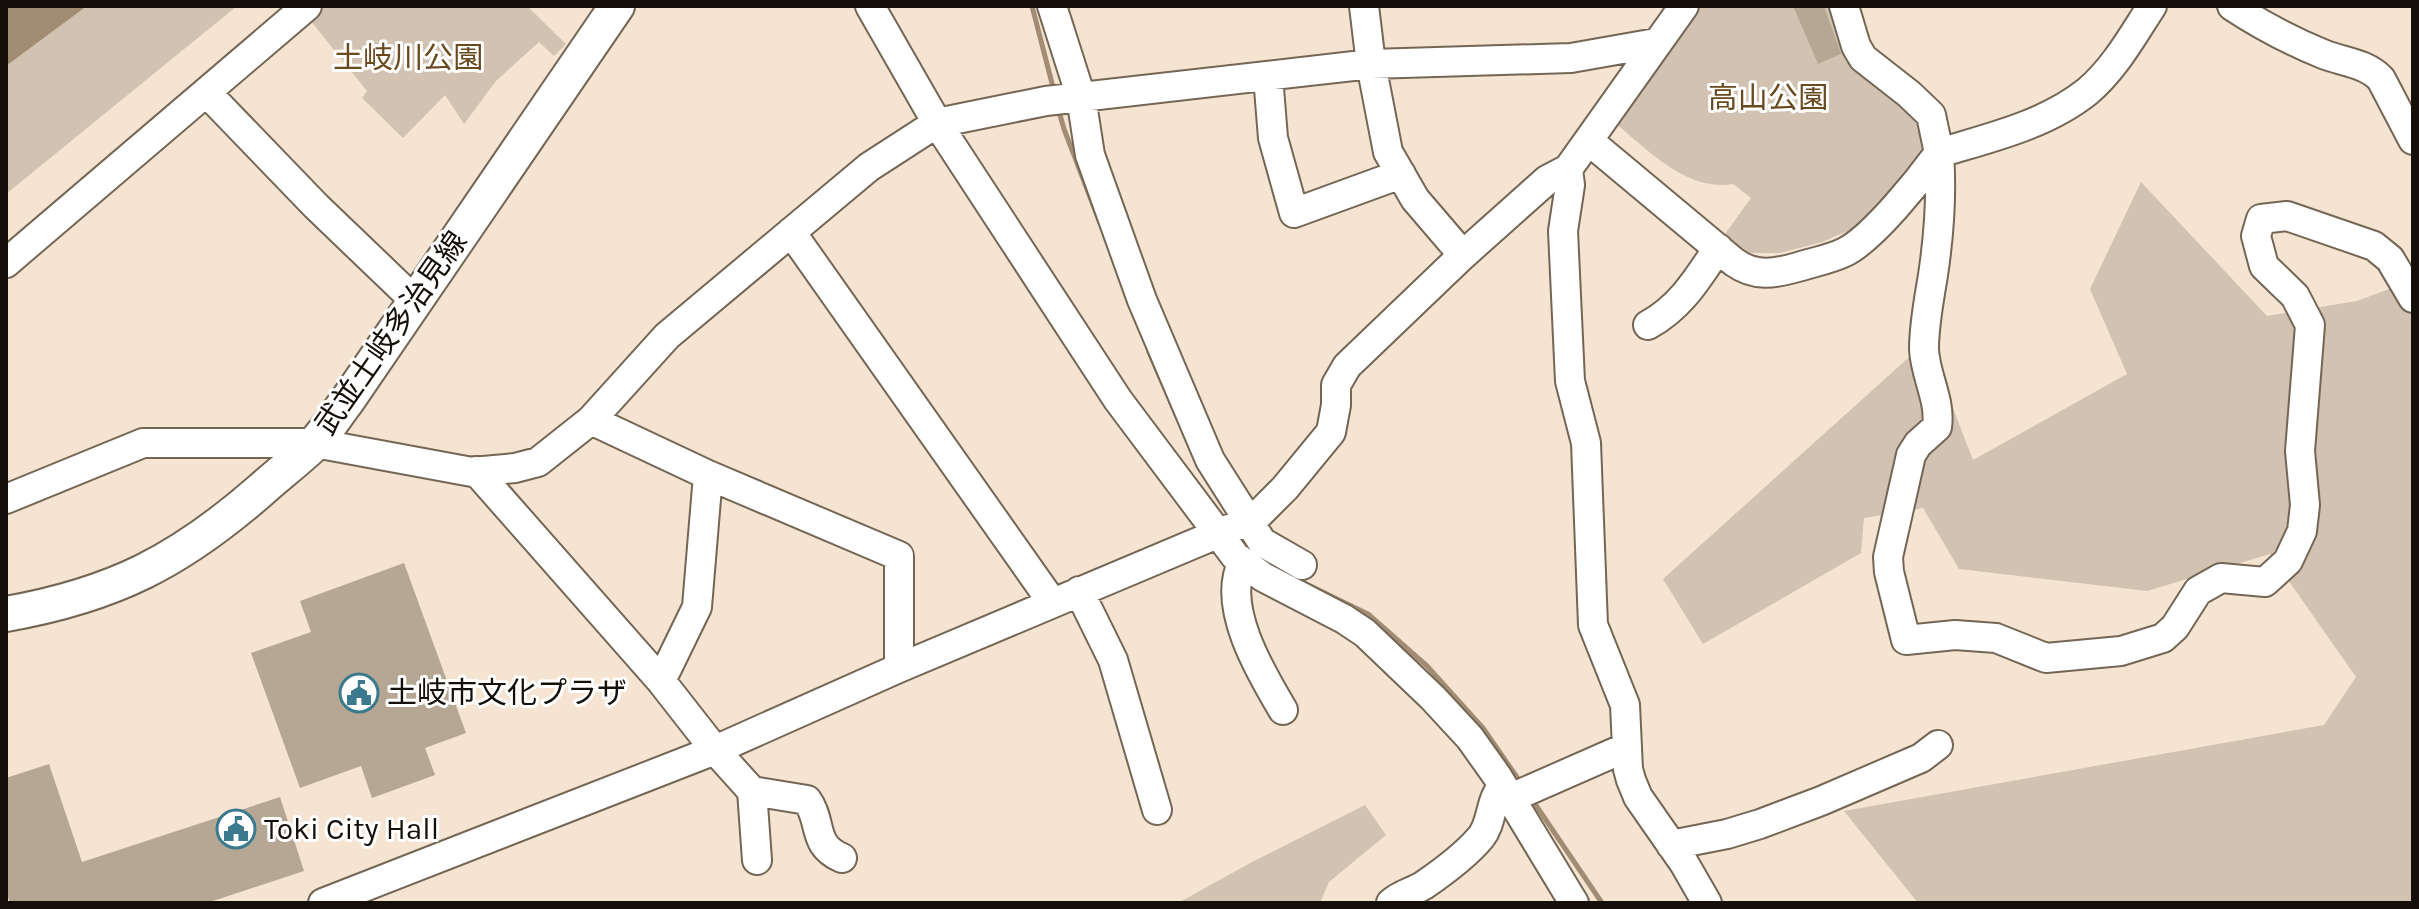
<svg xmlns="http://www.w3.org/2000/svg" width="2419" height="909" font-family="Karla,'Noto Sans JP',sans-serif">
<style>
.green{fill:#d1c2b1}
.water{fill:#a28d74}
.lines{fill:none;stroke-linecap:round;stroke-linejoin:round}
.stream{stroke:#a28d74;stroke-width:5}
.building{fill:#b6a795}
.minor-casing{stroke:#746655;stroke-width:32}
.major-casing{stroke:#746655;stroke-width:38}
.minor{stroke:#fff;stroke-width:28}
.major{stroke:#fff;stroke-width:34}
.labels{text-anchor:middle;stroke-width:6;stroke-linejoin:round;paint-order:stroke}
.park-label{font-size:30px;fill:#69491d;stroke:#fff}
.street-label{font-size:30px;fill:#140f09;stroke:#fff}
.poi-label{font-size:30px;fill:#140f09;stroke:#fff;text-anchor:start}
</style>
<rect width="100%" height="100%" fill="#f4e4d1"/>
<path class="green" d="M87,6H237L6,194V66Z
M326,6H527L566,44L554,56L539,42L496,81L464,124L445,95L403,138L362,98L367,91L310,20Z
M1700,6H1836L1928,126L1925,167L1855,228L1822,242L1780,253H1749L1720,241L1751,198L1733,184C1687,192 1648,150 1615,123Z
M2141,182L2267,316L2357,301L2413,280V903H1918L1844,811L2324,725L2356,677L2270,554L2147,591L1959,569L1923,508L1864,518L1861,553L1703,644L1663,579L1927,341L1973,460L2127,374L2090,289Z
M1365,805L1386,835L1329,882L1320,903H1178L1252,862Z"/>
<path class="water" d="M6,6H87L6,66Z"/>
<g class="lines">
<path class="stream" d="M1032,6L1054,91
M1058,108L1064,129L1100,223
M1149,352L1199,467
M1306,584L1368,614L1427,666L1483,728L1521,783
M1531,798L1602,903"/>
</g>
<path class="building" d="M1793,6H1824L1841,54L1818,64Z
M404,563L466,733L425,748L435,775L372,798L361,766L300,788L251,653L311,632L300,601Z
M49,764L82,862L280,797L304,871L207,903H10L6,891V778Z"/>
<g class="lines">
<g class="minor-casing">
<path id="minor" d="M870,6L937,123L1118,400L1235,556L1263,577L1344,619L1365,633L1433,698L1470,738L1497,776L1574,903
M1052,6L1081,97L1090,155L1142,300L1210,460L1262,542L1302,565
M1364,6L1371,64L1388,152L1415,199L1463,255
M1844,6L1856,46L1863,58L1909,94L1931,115L1939,153C1989,138 2046,125 2088,91C2115,68 2133,35 2152,6
M2232,6C2261,25 2291,41 2323,54C2343,62 2366,63 2381,79L2413,140
M1268,76L1273,138L1294,213L1401,174
M207,93L316,206L414,300
M1589,141L1734,262C1755,277 1774,274 1798,267C1814,262 1831,259 1845,252C1873,238 1920,179 1939,153
M1939,153C1942,194 1939,235 1933,275C1929,300 1924,324 1924,349C1925,376 1941,400 1937,427L1918,444L1911,455L1888,557L1889,572L1906,640L1955,635L1996,638L2046,658L2121,651L2163,638L2175,627L2198,591L2221,578L2265,582L2288,561L2302,531L2305,505L2300,451L2310,325L2295,296L2264,266L2256,236L2261,219L2287,216L2374,246L2390,259L2413,298
M1568,169L1570,185L1563,231L1570,381L1586,443L1593,625L1625,705L1628,769L1631,780L1638,797L1684,863L1707,903
M791,232L1052,602
M6,263L307,6
M1648,325C1681,307 1698,278 1718,248
M591,420L708,475L899,556V668
M476,471L661,681L715,750L752,791L757,860
M6,499L143,443H315L472,472L515,468L538,462L591,420L667,336L869,167L937,123L1046,101L1371,64L1571,58L1656,43
M1243,562C1220,605 1261,673 1283,710
M1079,591L1113,660L1157,810
M661,681L697,607L708,475
M752,791L807,800C823,822 811,845 842,858
M1511,798L1627,747
M1671,845L1727,834L1760,824L1821,801L1921,758L1938,745
M323,903L715,750L899,668L1255,518L1285,488L1331,432L1336,405V385L1347,366L1463,255L1547,180L1568,169L1684,6
M1391,903C1401,894 1413,892 1424,885C1443,872 1466,855 1481,837C1493,822 1489,801 1503,786"/>
</g>
<g class="major-casing">
<path id="major" d="M6,614C114,595 180,561 262,489C279,474 297,460 313,445C326,432 336,415 347,401L617,6"/>
</g>
<use href="#minor" class="minor"/>
<use href="#major" class="major"/>
</g>
<defs>
<g id="civic-ring" transform="scale(2)"><circle r="9.5" fill="#fff" stroke="#3a798e" stroke-width="1.5"/><path d="M-.6-6.5H3V-4.5H.6V-3L4-1V1h2V6H-6V1h2V-1L-.6-3ZM-1.2 2.5V6h2.4V2.5Z" fill="#3a798e"/></g>
</defs>
<g fill-rule="evenodd">
<use href="#civic-ring" x="359" y="693"/>
<use href="#civic-ring" x="236" y="829"/>
</g>
<g class="labels">
<g class="park-label">
<text x="408" y="68">土岐川公園</text>
<text x="1768" y="108">高山公園</text>
</g>
<g class="street-label">
<text transform="translate(391 333) rotate(-55)" y="10">武並土岐多治見線</text>
</g>
<g class="poi-label">
<text x="387" y="703">土岐市文化プラザ</text>
<text x="264" y="839">Toki City Hall</text>
</g>
</g>
<rect width="2419" height="909" fill="none" stroke="#140f09" stroke-width="16"/>
</svg>
